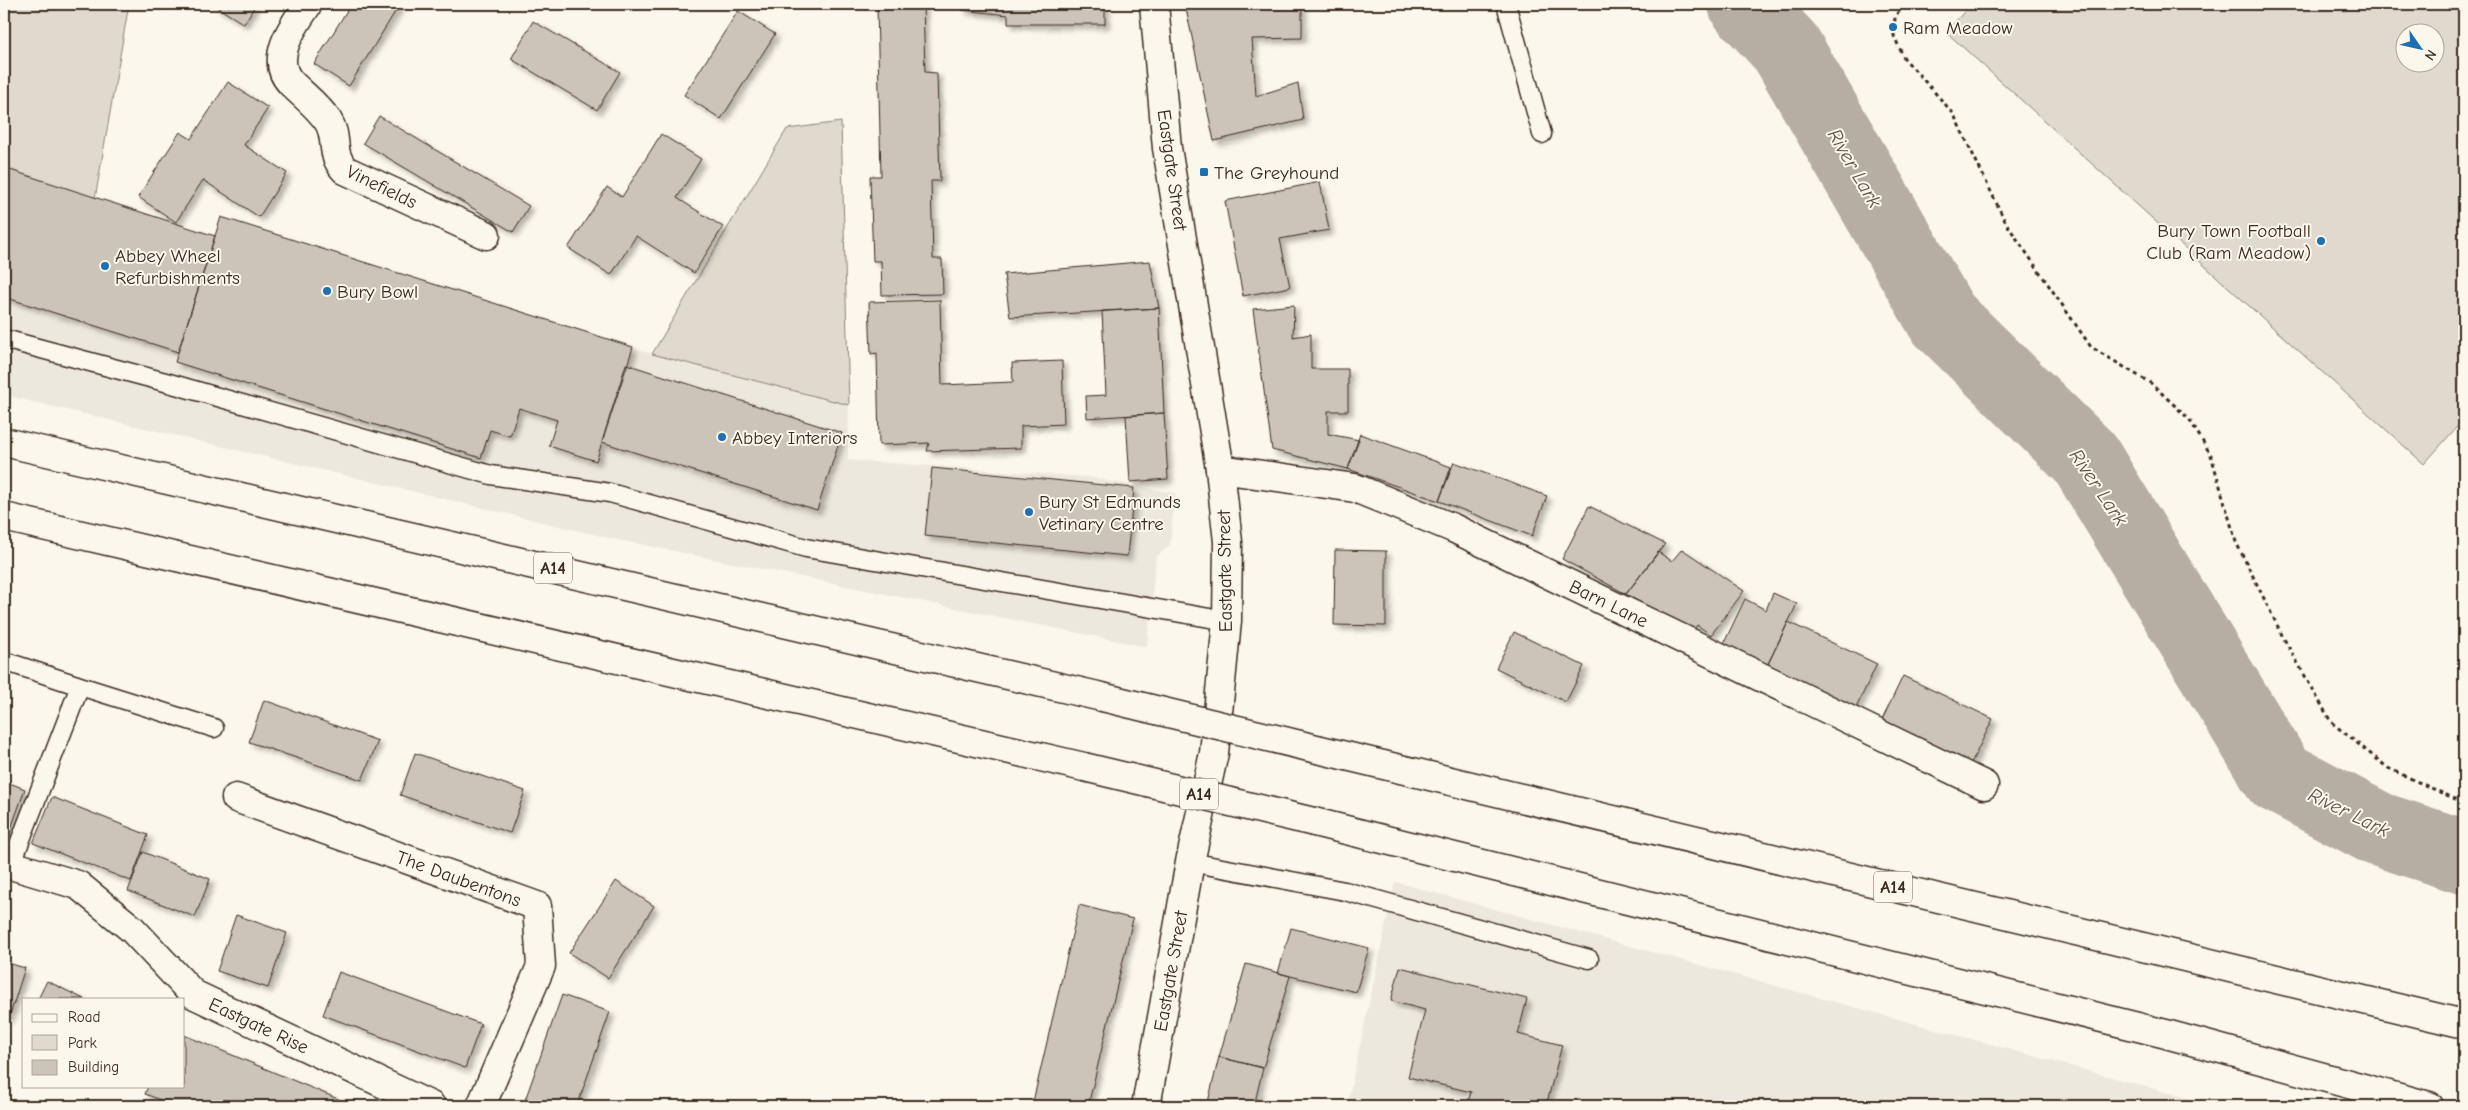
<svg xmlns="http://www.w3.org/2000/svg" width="2468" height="1110" font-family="'Comic Neue',sans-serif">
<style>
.built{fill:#ede8dd}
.green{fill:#dfd9ce;stroke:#8d8276;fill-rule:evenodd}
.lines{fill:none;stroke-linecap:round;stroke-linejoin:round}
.river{stroke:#b6aea2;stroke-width:74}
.building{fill:#ccc4b9;stroke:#3b2a1e;filter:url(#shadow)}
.service-casing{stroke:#3b2a1e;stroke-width:21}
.minor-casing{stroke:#3b2a1e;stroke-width:31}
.tertiary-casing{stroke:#3b2a1e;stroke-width:31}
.trunk-casing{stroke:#3b2a1e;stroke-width:31}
.path{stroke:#3b2a1e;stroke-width:3;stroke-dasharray:4 4;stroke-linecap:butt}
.service{stroke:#fbf7ec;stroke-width:18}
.minor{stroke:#fbf7ec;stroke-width:28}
.tertiary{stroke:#fbf7ec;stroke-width:28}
.trunk{stroke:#fbf7ec;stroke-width:28}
.trunk-bridge-casing{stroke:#3b2a1e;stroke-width:31;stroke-linecap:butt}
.trunk-bridge{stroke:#fbf7ec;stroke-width:28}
.poi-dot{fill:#1f6fb2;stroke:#fbf7ec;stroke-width:2}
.labels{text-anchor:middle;stroke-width:4;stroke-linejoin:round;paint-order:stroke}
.shield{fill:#fbf7ec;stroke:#75685c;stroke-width:1}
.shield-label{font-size:18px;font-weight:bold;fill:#3b2a1e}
.poi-label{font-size:19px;fill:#3b2a1e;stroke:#fbf7ec;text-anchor:start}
.street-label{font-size:19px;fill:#3b2a1e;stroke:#fbf7ec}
.water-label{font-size:20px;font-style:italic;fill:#605246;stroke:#fbf7ec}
</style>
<defs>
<filter id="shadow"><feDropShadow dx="4.5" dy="4.5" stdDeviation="2.5" flood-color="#0004"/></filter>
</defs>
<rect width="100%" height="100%" fill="#fbf7ec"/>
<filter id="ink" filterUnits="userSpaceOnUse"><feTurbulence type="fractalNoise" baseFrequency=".02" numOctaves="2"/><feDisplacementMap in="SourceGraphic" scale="10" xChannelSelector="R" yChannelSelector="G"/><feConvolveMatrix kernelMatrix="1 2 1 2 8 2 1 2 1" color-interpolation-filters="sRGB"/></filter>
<g filter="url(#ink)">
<path class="built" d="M4,168L215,236L221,217L652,354L849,405L848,460L1087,477L1175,493L1170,545L1156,557L1147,647L614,539L4,395Z
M1395,882L2217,1106H1347Z"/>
<path class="green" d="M4,4H129L95,199L4,168Z
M1971,4H2464V419L2424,464L1946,32ZM2406,32H2436V62H2406Z
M841,122L849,405L652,354L787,129Z
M2464,819V881L2446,875Z"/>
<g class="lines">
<path class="river" d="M1745,4L1786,48L1942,318L2085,458L2278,776L2378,829L2464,857"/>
</g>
<path class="building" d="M212,4H256L244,24Z
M351,4H400L349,86L314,64Z
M963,4H1105V24H1008V15L962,10Z
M1185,4L1302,5V38L1252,39L1256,96L1298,83L1303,120L1214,141Z
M923,5L925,72L937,73L940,181H931L933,259H942L943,294L882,295L881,261H873L870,176H881L877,7Z
M738,11L775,34L721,119L684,95Z
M533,21L620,72L597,110L511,59Z
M228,82L268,108L244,145L287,173L259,217L203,180L176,222L138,197L180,132L191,139Z
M379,116L529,206L513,232L363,143Z
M661,134L701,159L677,198L723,227L694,273L636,236L611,275L568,248L607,187L622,197Z
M4,168L215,236L178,352L4,297Z
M1320,182L1329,230L1280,239L1290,287L1243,296L1225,201Z
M221,217L633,347L596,461L549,446L557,420L519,408L510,436L490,430L481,458L175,362Z
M1150,261L1159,308L1010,317L1004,274Z
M940,300L942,385L1013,382L1012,363L1062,361L1064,424L1021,426V448L927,451L929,443L879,445L877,353L871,354L869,302Z
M1294,305L1293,337L1311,334V369H1348V411H1328V434L1359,440L1348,469L1272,450L1253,309Z
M1159,308L1164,413L1087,418L1086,396L1106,395L1102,311Z
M626,364L842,433L817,510L602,442Z
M1164,413L1168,479L1130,482L1126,416Z
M1360,434L1451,467L1439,501L1348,469Z
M1454,462L1547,496L1532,536L1439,501Z
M932,468L1134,488L1127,556L925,536Z
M1589,506L1665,544L1626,594L1562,559Z
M1682,549L1744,591L1711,635L1697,625L1691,634L1626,594L1658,552L1672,561Z
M1335,550L1386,551V626L1334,625Z
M1773,593L1797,604L1767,666L1723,645L1745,599L1766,610Z
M1788,622L1877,664L1856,708L1767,666Z
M1514,632L1584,666L1566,702L1496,668Z
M1903,676L1993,719L1971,763L1882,720Z
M264,700L378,741L362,780L249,742Z
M415,753L525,791L510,833L400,795Z
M4,781L25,789L8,837L4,835Z
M52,797L148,835L131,881L33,843Z
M143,852L210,879L195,917L128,891Z
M616,881L654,906L608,978L569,953Z
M1079,905L1133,919L1088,1106H1032Z
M236,915L287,933L268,988L217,971Z
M1291,928L1369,948L1356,992L1278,973Z
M4,962L25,968L9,1018L4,1016Z
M1246,964L1290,976L1263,1068L1219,1057Z
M1400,967L1527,999L1518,1034L1562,1045L1546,1106H1535L1510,1100L1508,1106H1467L1471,1092L1408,1077L1425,1010L1391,1001Z
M339,972L481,1024L465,1068L323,1015Z
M47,981L84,999H38Z
M562,995L610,1012L577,1106H523Z
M184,1035L355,1106H176L145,1094L148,1086H184Z
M1219,1057L1263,1068L1254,1106H1207Z
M1852,1100L1875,1106H1850Z"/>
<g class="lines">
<g class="service-casing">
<path id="service" d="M1506,4L1542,134
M4,339L169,383L491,475L610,493L806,548L1227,621
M4,661L80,686
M1190,862L1345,891L1589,959
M11,865L80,686L214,728"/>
</g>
<g class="minor-casing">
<path id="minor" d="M308,4C294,25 268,59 291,83C304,96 318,106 328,121C339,138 329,153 345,170L486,235
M1220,469L1355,488L1453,528L1984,785
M236,798L537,906L541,966L481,1106
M4,863L78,885L132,929L193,994L431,1106"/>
</g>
<g class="tertiary-casing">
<path id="tertiary" d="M1146,1106L1190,862L1214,753L1227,621L1228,542L1220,469L1167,148L1154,4"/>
</g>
<g class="trunk-casing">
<path id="trunk" d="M4,442L1102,697
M4,517L1084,767
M1321,750L2464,1024
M1314,822L2166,1034L2429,1106"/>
</g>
<path class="path" d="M1903,4L1895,17L1894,36L1904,58L1953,113L2006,223L2091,347L2152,384L2189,419L2211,455L2236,542L2283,637L2331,722L2388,768L2455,799L2464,797"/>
<use href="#service" class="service"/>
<use href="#minor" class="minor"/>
<use href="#tertiary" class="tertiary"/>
<use href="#trunk" class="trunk"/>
<g class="trunk-bridge-casing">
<path id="trunk-bridge" d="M1102,697L1321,750
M1084,767L1314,822"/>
</g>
<use href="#trunk-bridge" class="trunk-bridge"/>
</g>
</g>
<g class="poi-dot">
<circle cx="1893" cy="27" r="5"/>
<rect x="1199" y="167" width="10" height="10" rx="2.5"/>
<circle cx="2321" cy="241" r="5"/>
<circle cx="105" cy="266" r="5"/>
<circle cx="327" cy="291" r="5"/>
<circle cx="722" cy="437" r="5"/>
<circle cx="1029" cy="512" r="5"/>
</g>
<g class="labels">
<g class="shield">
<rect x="534" y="552.5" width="38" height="31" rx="4"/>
<rect x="1180" y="778.5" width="38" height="31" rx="4"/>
<rect x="1874" y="871.5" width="38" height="31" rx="4"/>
</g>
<g class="shield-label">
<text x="553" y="574">A14</text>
<text x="1199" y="800">A14</text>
<text x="1893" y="893">A14</text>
</g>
<g class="poi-label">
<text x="1903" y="34">Ram Meadow</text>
<text x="1214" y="179">The Greyhound</text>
<text x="2311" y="237" text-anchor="end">Bury Town Football<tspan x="2311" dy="22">Club (Ram Meadow)</tspan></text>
<text x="115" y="262">Abbey Wheel<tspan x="115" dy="22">Refurbishments</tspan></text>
<text x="337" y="298">Bury Bowl</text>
<text x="732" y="444">Abbey Interiors</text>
<text x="1039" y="508">Bury St Edmunds<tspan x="1039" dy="22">Vetinary Centre</tspan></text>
</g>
<g class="street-label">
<text transform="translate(1173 170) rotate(82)" y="7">Eastgate Street</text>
<text transform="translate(382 186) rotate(26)" y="7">Vinefields</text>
<text transform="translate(1224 571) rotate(-91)" y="7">Eastgate Street</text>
<text transform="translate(1609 603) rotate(26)" y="7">Barn Lane</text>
<text transform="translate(459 878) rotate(20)" y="7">The Daubentons</text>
<text transform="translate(1170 971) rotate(-80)" y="7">Eastgate Street</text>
<text transform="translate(259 1025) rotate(25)" y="7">Eastgate Rise</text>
</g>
<g class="water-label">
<text transform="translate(1855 168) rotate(60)" y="7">River Lark</text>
<text transform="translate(2099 487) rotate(56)" y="7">River Lark</text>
<text transform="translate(2349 812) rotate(26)" y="7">River Lark</text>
</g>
</g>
<rect width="2468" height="1110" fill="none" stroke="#fbf7ec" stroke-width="20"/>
<rect x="10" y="10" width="2448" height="1090" fill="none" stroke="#3b2a1e" stroke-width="2" filter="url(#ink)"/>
<rect x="22" y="998" width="162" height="90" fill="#fbf7ec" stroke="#aea59a"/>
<rect x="32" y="1014" width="25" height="8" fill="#fbf7ec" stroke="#aea59a"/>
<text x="68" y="1022" font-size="15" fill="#3b2a1e">Road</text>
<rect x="32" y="1035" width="25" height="15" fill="#dfd9ce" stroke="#aea59a"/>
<text x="68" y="1048" font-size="15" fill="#3b2a1e">Park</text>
<rect x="32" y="1060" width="25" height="15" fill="#ccc4b9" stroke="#aea59a"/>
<text x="68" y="1072" font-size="15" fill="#3b2a1e">Building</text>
<g transform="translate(2420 48) rotate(124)"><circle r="24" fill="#fbf7ec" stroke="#aea59a"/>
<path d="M0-4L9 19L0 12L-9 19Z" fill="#1f6fb2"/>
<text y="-8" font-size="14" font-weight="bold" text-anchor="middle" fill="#3b2a1e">N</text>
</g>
</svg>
